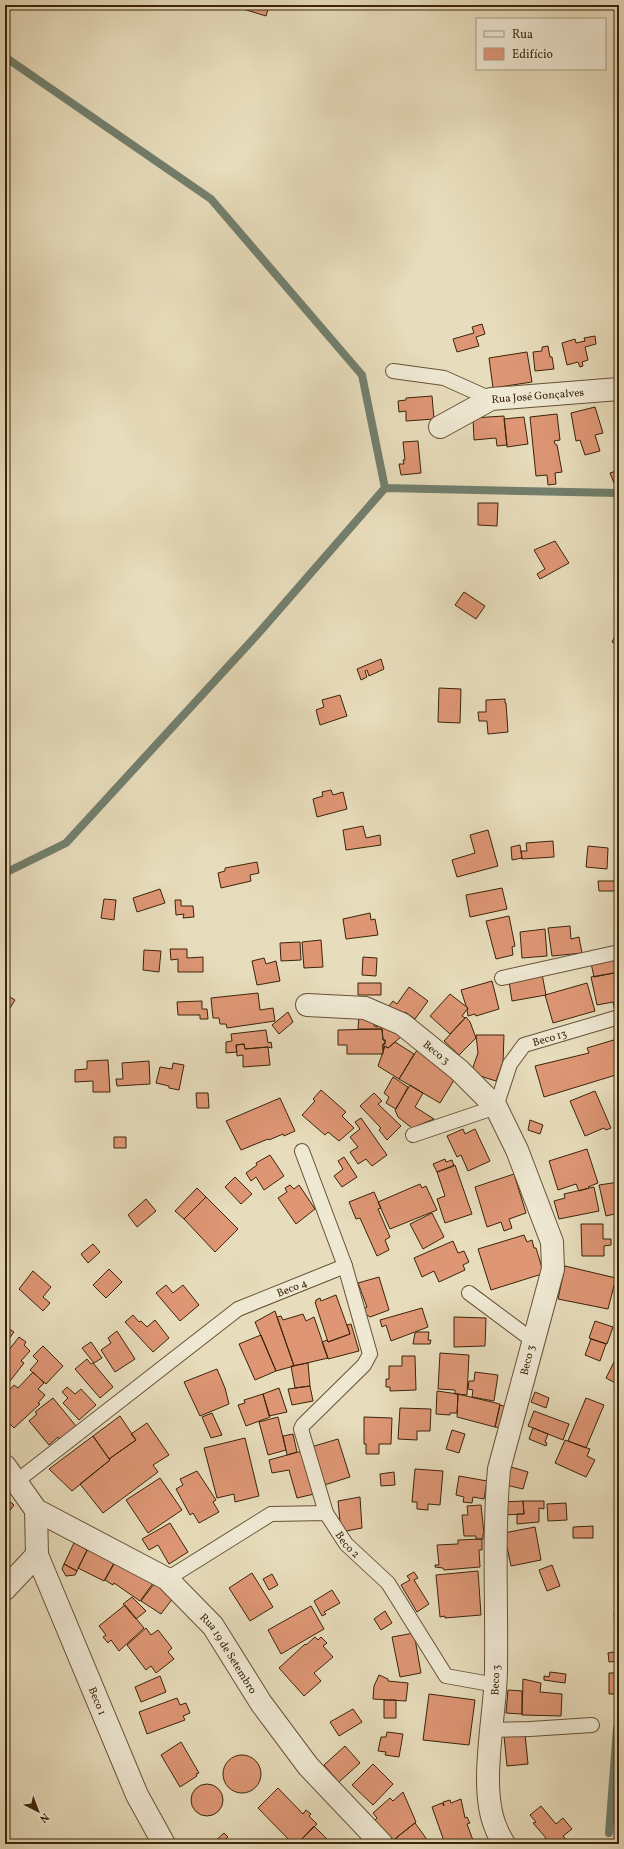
<svg xmlns="http://www.w3.org/2000/svg" width="624" height="1849" font-family="Vollkorn,serif">
<style>
.lines{fill:none;stroke-linecap:round;stroke-linejoin:round}
.stream{stroke:#727f6d;stroke-width:8}
.building{fill:#de9675;stroke:#3b2409}
.lane-casing{stroke:#665236;stroke-width:16}
.street-casing{stroke:#665236;stroke-width:24}
.lane{stroke:#efe8d3;stroke-width:14}
.street{stroke:#efe8d3;stroke-width:22}
.labels{text-anchor:middle;stroke-width:3;stroke-linejoin:round;paint-order:stroke}
.street-label{font-size:11px;fill:#3b2409;stroke:#efe8d3}
</style>
<rect width="100%" height="100%" fill="#e7dcbb"/>
<filter id="stains"><feTurbulence type="fractalNoise" baseFrequency=".005" numOctaves="4"/><feColorMatrix values="0 0 0 0 .2 0 0 0 0 .09 0 0 0 0 .02 0 0 0 .5 -.17"/></filter>
<radialGradient id="worn" r=".72"><stop offset=".6" stop-color="#630" stop-opacity="0"/><stop offset="1" stop-color="#630" stop-opacity=".3"/></radialGradient>
<g class="lines">
<path class="stream" d="M5,57L211,199L362,375L385,488L619,493
M5,873L66,843L256,636L385,488
M609,1833L617,1728L619,1723"/>
</g>
<path class="building" d="M244,5H267L269,6L266,16L243,9Z
M482,324L485,334L476,337L479,346L457,352L453,339L474,333L472,327Z
M595,336L596,344L585,347L588,360L582,362L583,366L580,367L578,362L567,365L562,343L575,339L576,343L585,341L584,338Z
M548,346L550,357H552L554,369L535,371L533,352L542,351V347Z
M527,352L532,382L493,388L489,358Z
M616,352H619V371H615Z
M432,396L434,419L406,421V411L399,412L398,401L406,400V398Z
M595,407L603,433L595,435L600,451L585,455L580,440L576,441L571,413Z
M557,414L560,440L554,441L555,444L557,445L562,472L555,473L556,484L548,485L547,475L536,476L530,417Z
M504,416L507,445L497,446L496,438L474,440L473,418Z
M524,417L528,444L507,447L504,419Z
M418,441L421,473L401,475L399,464H404L403,460H405L403,442Z
M619,470V487L616,488L610,473Z
M478,503H498L497,526L478,525Z
M555,541L569,563L540,579L537,574L545,569L534,550Z
M464,592L485,606L476,619L455,605Z
M618,631H619V649L616,647L618,645L612,642Z
M381,659L384,669L369,676L367,670L365,671L367,677L361,680L357,669Z
M439,688L461,689L460,723L438,722Z
M340,695L347,716L320,725L316,710L324,707L322,700Z
M505,699V703H506L508,732L488,734L487,721H479L478,712H486V700Z
M331,790L333,795L343,792L347,809L317,817L313,799L323,796L322,792Z
M363,826L366,838L380,835L381,845L346,850L343,830Z
M488,830L498,866L457,877L452,860L475,853L470,835Z
M553,841L554,857L522,859L521,851H527L526,843Z
M520,845L522,858L512,860L511,847Z
M588,846L608,848L607,869L586,867Z
M257,862L259,873L250,875L251,881L221,888L218,873L225,871V868Z
M598,881H616V891H599Z
M502,888L507,909L470,917L466,895Z
M160,889L165,903L137,912L133,898Z
M104,899L116,900L114,920L101,918Z
M175,900H181V906H193L194,917L183,918L184,914L176,915Z
M370,913L371,920L375,919L378,935L346,939L343,919Z
M509,916L515,946L512,947L513,955L496,959L486,921Z
M570,926L571,939L579,937L582,953L552,956L548,928Z
M545,929L547,956L522,958L520,932Z
M321,940L323,967L304,968L302,942Z
M300,942L301,960L281,961L280,943Z
M170,949H187V958L203,957V972H178V959L171,960Z
M144,950L161,951L159,972L143,970Z
M363,957L377,958L376,976L362,975Z
M264,958L266,964L276,961L280,981L257,985L252,961Z
M619,958V972L594,977L591,963Z
M619,972V1010L615,1011L613,1002L597,1005L591,977Z
M542,974L546,995L512,1001L509,981Z
M492,981L499,1009L476,1016L475,1014L468,1016L467,1010L468,1008L466,1006L461,990Z
M358,983H381V995H358Z
M587,983L595,1011L553,1023L545,995Z
M409,987L428,1001L415,1019L405,1012L402,1016L389,1006L393,1001L397,1004Z
M258,993L260,1010L273,1008L275,1021L227,1028L226,1024H220L219,1018H213L211,998Z
M5,994L15,1000L5,1016Z
M450,994L468,1008L462,1016L465,1018L450,1034L430,1016Z
M202,1001V1009H207L208,1019H200V1015H178L177,1002Z
M288,1012L293,1022L279,1034L272,1025Z
M359,1016L376,1020L374,1026L378,1027L380,1021L402,1036L388,1048L385,1046L383,1050V1044H385V1040H383L382,1029H358Z
M466,1017L470,1022L476,1038L459,1055L444,1041Z
M382,1029L383,1040H385V1044H383V1054H347V1045H338V1030Z
M266,1030L268,1043L271,1042L272,1048L268,1047L245,1049L244,1044L236,1045L237,1052L226,1053V1042L232,1041L231,1034Z
M476,1035H504L503,1062L496,1081L471,1073L478,1053Z
M617,1039H619V1074L544,1097L535,1066L589,1053L587,1048Z
M395,1042L414,1054L399,1079L378,1066L385,1046L388,1048Z
M244,1044L245,1049L268,1047L270,1065L243,1067V1055L237,1056L236,1045Z
M419,1047L457,1075L440,1103L399,1079Z
M108,1060L110,1092H93V1081L75,1082V1070L87,1069V1061Z
M149,1061L150,1084L117,1086L116,1079H123L122,1063Z
M173,1063L184,1065L179,1090L169,1088V1086L156,1083L160,1067L172,1069Z
M393,1077L408,1087L396,1109L386,1103L389,1097L384,1093Z
M410,1085L423,1093L415,1107L434,1119L412,1128L398,1117L395,1110Z
M321,1090L346,1112L342,1116L354,1128L339,1141L328,1132L325,1135L302,1115L315,1101L313,1099Z
M595,1091L611,1128L606,1130L604,1128L585,1136L570,1101Z
M196,1093H208L209,1108H197Z
M374,1093L382,1101L378,1104L401,1126L387,1140L379,1130L381,1128L360,1106Z
M280,1098L295,1131L284,1136L283,1134L269,1140L268,1139L241,1150L226,1121Z
M361,1118L387,1155L372,1166L366,1159L358,1164L350,1152L358,1147L350,1137L360,1129L355,1122Z
M530,1120L543,1125L540,1134L528,1130Z
M463,1129L465,1134L475,1129L490,1161L468,1171L461,1155L457,1157L447,1136Z
M114,1137H126V1148H114Z
M587,1149L598,1183L588,1187L589,1188L579,1191L576,1184L558,1190L549,1161Z
M270,1155L284,1176L264,1190L256,1177L251,1181L246,1173L257,1165L256,1163Z
M344,1157L357,1177L342,1187L334,1176L343,1169L338,1161Z
M445,1159L446,1162L452,1160L454,1166L437,1172L433,1164Z
M455,1165L472,1214L445,1223L437,1199L445,1196L437,1172Z
M514,1174L526,1213L509,1219L512,1228L504,1231L501,1222L487,1227L475,1187Z
M235,1177L252,1194L241,1204L225,1187Z
M619,1182V1213L606,1216L599,1185Z
M420,1184L422,1188L426,1186L437,1210L390,1229L378,1202Z
M290,1185L294,1189L299,1185L315,1209L296,1224L278,1198L287,1192L285,1188Z
M594,1187L599,1211L559,1219L554,1201L565,1198L564,1194Z
M197,1188L206,1197L184,1219L175,1211Z
M374,1192L381,1208L378,1209L390,1237L385,1240L389,1250L377,1256L360,1218L356,1219L349,1202Z
M206,1197L238,1229L215,1252L184,1219Z
M146,1199L156,1211L137,1227L128,1215Z
M432,1213L444,1237L423,1249L410,1224Z
M581,1224H603V1239H611V1245L604,1246V1256H582Z
M524,1235L527,1242L532,1240L534,1248H536L543,1271L542,1274L491,1290L478,1249Z
M453,1241L458,1253L464,1251L469,1262L463,1265L465,1270L439,1282L434,1271L422,1277L414,1258Z
M93,1244L100,1252L88,1263L81,1254Z
M565,1266L616,1278L608,1309L558,1299Z
M109,1269L122,1282L106,1298L93,1285Z
M33,1271L51,1287L43,1297L50,1303L43,1311L19,1289Z
M379,1277L389,1310L370,1317L364,1313L363,1309L367,1307L358,1283Z
M166,1285L173,1293L183,1285L199,1305L180,1321L156,1293Z
M336,1295L350,1334L328,1342L315,1302H316V1300L320,1298L321,1301Z
M422,1308L428,1327L391,1341L386,1325L382,1327L380,1320Z
M275,1311L294,1366L276,1371L255,1322Z
M303,1314L306,1321L314,1317L328,1358L294,1366L277,1317L281,1316L283,1320Z
M133,1315L139,1322L141,1321L147,1327L155,1320L169,1338L153,1352L125,1322Z
M454,1317L486,1318L485,1346L454,1347Z
M595,1321L613,1327L607,1344L589,1338Z
M351,1324L359,1351L328,1359L322,1342L327,1340L328,1342L350,1334L347,1325Z
M5,1326L14,1332L5,1344Z
M117,1331L135,1359L115,1372L101,1350L111,1343L108,1338Z
M417,1332H429L428,1340H431L430,1344H413L415,1333Z
M261,1335L276,1371L255,1380L239,1344Z
M19,1337L26,1342L24,1345L30,1351L21,1361L24,1363L7,1385L5,1383V1355Z
M591,1339L606,1344L600,1361L585,1355Z
M91,1342L102,1358L94,1363L82,1348Z
M43,1346L63,1366L46,1384L30,1370L38,1361L33,1356Z
M440,1353L469,1355L467,1395L455,1394V1390L438,1389Z
M402,1356H415L416,1390L390,1391V1387H386V1379H389V1366H402Z
M616,1358L619,1359V1385L606,1378Z
M87,1359L91,1364L93,1363L113,1387L100,1398L75,1369Z
M308,1363L310,1386L295,1388L291,1366Z
M217,1369L225,1388L229,1404L200,1416L184,1382Z
M33,1372L44,1383L38,1389L45,1395L38,1403L40,1404L14,1428L5,1419V1395L14,1385L18,1388Z
M475,1372L498,1375L494,1401L472,1397L473,1390L468,1389L469,1381H474Z
M310,1386L313,1401L292,1405L288,1389Z
M67,1387L75,1394L81,1389L96,1405L79,1420L63,1403L68,1398L62,1392Z
M279,1388L287,1412L269,1416L263,1394Z
M437,1391L458,1394L457,1413H450V1415L436,1414Z
M535,1392L549,1398L546,1408L531,1402Z
M263,1394L270,1417L246,1426L238,1405L245,1403L244,1400Z
M458,1394L500,1404L495,1427L457,1417Z
M53,1398L76,1426L60,1440L58,1437L49,1445L29,1421L37,1414L35,1412Z
M586,1398L604,1405L586,1448L568,1441Z
M500,1405L508,1407L502,1428L495,1427Z
M400,1408L431,1409L430,1431H417V1440L398,1439Z
M534,1411L569,1424L563,1440L528,1426Z
M212,1413L222,1435L211,1438L202,1417Z
M120,1416L136,1440L109,1459L93,1436Z
M278,1417L286,1450L268,1455L259,1422Z
M364,1417L392,1418L391,1444H379V1454H366V1444H364Z
M147,1423L169,1455L153,1465L158,1472L103,1513L80,1484L110,1460L109,1459L136,1440L131,1434Z
M533,1428L548,1434L545,1442L547,1443L546,1446L529,1439Z
M452,1430L465,1434L459,1453L446,1449Z
M293,1434L297,1452L287,1455L283,1436Z
M93,1436L110,1460L72,1491L49,1469Z
M245,1438L259,1496L235,1502L234,1494L217,1498L204,1448Z
M338,1439L350,1477L321,1486L311,1447Z
M565,1440L590,1449L587,1456L595,1460L586,1477L555,1463Z
M302,1451L314,1494L297,1498L289,1470L272,1473L269,1460Z
M511,1467L528,1472L523,1489L506,1485Z
M415,1469L443,1471L440,1505L428,1504V1510L417,1509V1502H412Z
M197,1471L216,1500L213,1502L219,1512L199,1523L193,1513L190,1515L176,1489L183,1485L180,1479Z
M394,1472L395,1485L381,1486L380,1474Z
M459,1476L487,1481L484,1499L473,1497L472,1503L463,1502L464,1497L456,1495Z
M160,1478L182,1510L148,1533L126,1500Z
M360,1497L362,1528L341,1532L338,1501Z
M5,1498L14,1505L5,1517Z
M523,1501H544V1509L539,1508V1522L517,1524V1514H524Z
M523,1501L524,1514L503,1515V1502Z
M566,1503L567,1520L548,1521L547,1504Z
M481,1505L484,1534H483V1539H476V1536H464L462,1515H468L467,1506Z
M170,1523L188,1552L169,1564L158,1545L149,1550L142,1539Z
M593,1526V1538H573V1527Z
M535,1527L541,1560L511,1566L504,1533Z
M482,1539V1550H479L480,1567L444,1570L443,1568L435,1567V1565H439L437,1545L458,1544V1540Z
M74,1543L87,1550L77,1571L64,1564Z
M90,1545L119,1554L104,1581L78,1568Z
M119,1555L154,1582L140,1601L114,1583L113,1585L105,1580Z
M64,1564L77,1571L75,1575L66,1576L62,1569Z
M552,1565L560,1586L547,1591L539,1570Z
M478,1571L481,1615L445,1618V1616L440,1617L436,1575Z
M414,1572L418,1578L414,1580L429,1604L417,1612L401,1585L410,1580L407,1576Z
M252,1573L273,1607L250,1621L229,1588Z
M272,1574L278,1585L269,1590L263,1579Z
M160,1579L173,1598L161,1614L141,1601L154,1584L155,1586Z
M332,1590L340,1603L324,1612L326,1614L322,1616L314,1601Z
M132,1597L146,1611L136,1619L123,1604Z
M125,1605L144,1628L119,1651L111,1640L108,1643L103,1637L106,1635L99,1626Z
M311,1606L324,1629L281,1654L268,1630Z
M385,1611L392,1623L381,1630L374,1619Z
M614,1613H619V1647H618Z
M146,1628L151,1635L158,1630L172,1648L168,1652L174,1659L156,1673L151,1666L146,1670L127,1645Z
M414,1633L421,1673L400,1677L392,1637Z
M315,1637L318,1640L321,1637L327,1643L323,1646L333,1657L314,1673L321,1681L304,1696L279,1668L305,1644L306,1645Z
M619,1651V1661L609,1662L608,1653Z
M550,1672L566,1674L565,1683L544,1680V1676L549,1677Z
M609,1673H619V1694H609Z
M379,1675L388,1679V1681L408,1683L406,1701L373,1699L374,1686Z
M160,1676L166,1692L141,1702L135,1687Z
M523,1679L541,1683L540,1692L562,1694L561,1716L522,1715Z
M508,1690L522,1691V1714L506,1713Z
M429,1694L475,1700L469,1745L423,1740Z
M177,1698L180,1705L186,1703L190,1713L183,1716L185,1720L147,1734L139,1712Z
M384,1700H396V1718H384Z
M353,1709L362,1722L339,1736L330,1722Z
M387,1732L403,1734L399,1757L385,1755L386,1752L378,1751L381,1737H386Z
M525,1734L528,1764L507,1766L504,1736Z
M181,1742L199,1773L196,1774L197,1776L180,1787L161,1755Z
M345,1746L360,1763L339,1782L324,1765Z
M223 1774a19 19 0 1 1 38 0a19 19 0 1 1-38 0Z
M373,1764L393,1784L373,1805L352,1785Z
M191 1800a16 16 0 1 1 32 0a16 16 0 1 1-32 0Z
M278,1788L303,1814L306,1810L311,1814L309,1816L317,1824L297,1844H293L258,1808Z
M403,1792L416,1822L391,1842L375,1820L377,1818L373,1813L390,1798L393,1801Z
M461,1799L465,1818L467,1817L470,1823L467,1824L474,1843L445,1844L432,1807L442,1803L444,1806L443,1802L450,1800L451,1803Z
M541,1806L556,1824L563,1818L572,1829L563,1836L570,1844H556L554,1842L552,1844H545L542,1841L546,1838L533,1823L536,1822L530,1815Z
M415,1823L423,1834L430,1844H400L396,1838Z
M314,1826L330,1842L328,1844H297Z
M224,1833L228,1837L220,1844H212Z"/>
<g class="lines">
<g class="lane-casing">
<g id="lane">
<path d="M393,371L444,378L491,399"/>
<path d="M502,978L619,952"/>
<path id="s1" d="M413,1135L496,1107L510,1064L524,1045L619,1017"/>
<path d="M302,1151L345,1266L370,1354L364,1365L303,1425L301,1429L326,1513"/>
<path d="M469,1293L532,1340"/>
<path id="s2" d="M17,1481L238,1309L345,1266"/>
<path id="s3" d="M167,1579L271,1514L326,1513L346,1544L388,1583L446,1676L496,1685"/>
<path d="M491,1730L530,1729L592,1725"/>
</g>
</g>
<g class="street-casing">
<g id="street">
<path id="s4" d="M440,427L491,399L619,389"/>
<path id="s5" d="M307,1005L365,1008L402,1024L459,1070L496,1107L517,1150L552,1242L553,1269L499,1469C493,1535 497,1602 496,1669C496,1714 478,1787 496,1828C498,1834 501,1839 504,1844"/>
<path id="s6" d="M5,1466L36,1510L167,1579L213,1626L261,1703L308,1766L382,1844"/>
<path id="s7" d="M37,1555L137,1795L164,1844"/>
<path d="M5,1589L37,1555L36,1510"/>
</g>
</g>
<use href="#lane" class="lane"/>
<use href="#street" class="street"/>
</g>
<g class="labels">
<g class="street-label">
<text dy="4" stroke="none"><textPath href="#s4" startOffset="105">Rua José Gonçalves</textPath></text>
<text dy="4" stroke="none"><textPath href="#s1" startOffset="183">Beco 13</textPath></text>
<text dy="4" stroke="none"><textPath href="#s5" startOffset="143">Beco 3</textPath></text>
<text dy="4" stroke="none"><textPath href="#s2" startOffset="338">Beco 4</textPath></text>
<text transform="translate(527 1360) rotate(-76)" y="4">Beco 3</text>
<text dy="4" stroke="none"><textPath href="#s3" startOffset="216">Beco 2</textPath></text>
<text dy="4" stroke="none"><textPath href="#s6" startOffset="299">Rua 19 de Setembro</textPath></text>
<text transform="translate(495 1680) rotate(-87)" y="4">Beco 3</text>
<text dy="4" stroke="none"><textPath href="#s7" startOffset="158">Beco 1</textPath></text>
</g>
</g>
<rect width="624" height="1849" fill="none" stroke="#e7dcbb" stroke-width="20"/>
<rect x="6" y="6" width="612" height="1837" fill="none" stroke="#3b2409" stroke-width="2"/>
<rect x="10" y="10" width="604" height="1829" fill="none" stroke="#3b2409"/>
<rect x="476" y="18" width="130" height="52" fill="#efe8d3" stroke="#a79a82"/>
<rect x="484" y="31" width="20" height="6" fill="#efe8d3" stroke="#a79a82"/>
<text x="512" y="38" font-size="12" fill="#3b2409">Rua</text>
<rect x="484" y="48" width="20" height="12" fill="#de9675" stroke="#a79a82"/>
<text x="512" y="58" font-size="12" fill="#3b2409">Edifício</text>
<g transform="translate(38 1811) rotate(138)" stroke="#efe8d3" stroke-width="3" paint-order="stroke">
<path d="M0-3L7 15L0 10L-7 15Z" fill="#3b2409"/>
<text y="-6" font-size="11" font-weight="bold" text-anchor="middle" fill="#3b2409">N</text>
</g>
<rect width="100%" height="100%" filter="url(#stains)"/>
<rect width="100%" height="100%" fill="url(#worn)"/>
</svg>
